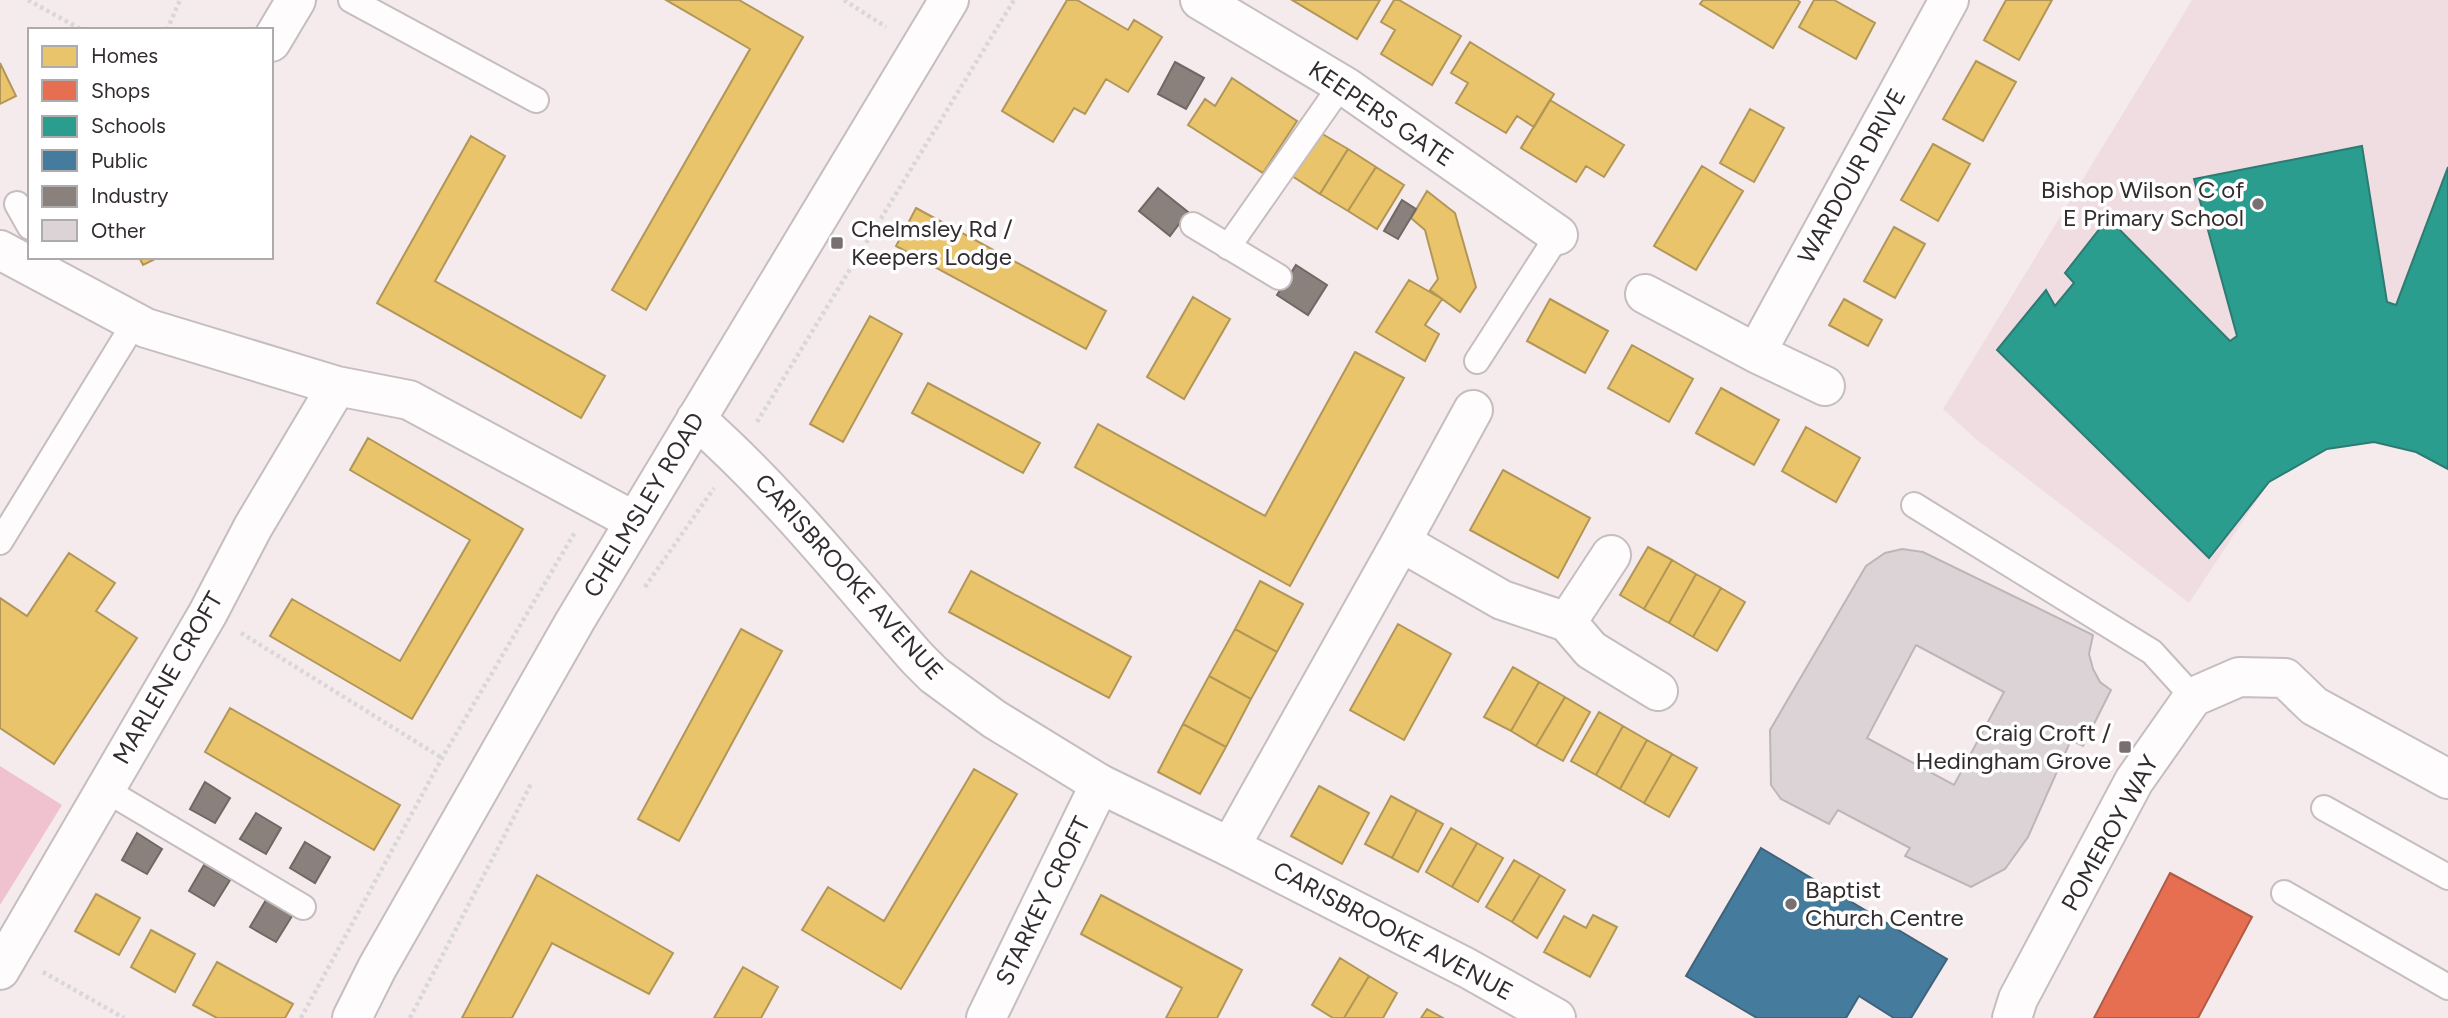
<svg xmlns="http://www.w3.org/2000/svg" width="2448" height="1018" font-family="Figtree,sans-serif">
<style>
.built{fill:#f0dde2}
.green{fill:#f0c2cf}
.homes{fill:#e9c46a;stroke:#b29658;stroke-width:2}
.shops{fill:#e76f51;stroke:#b15b46;stroke-width:2}
.schools{fill:#2a9d8f;stroke:#2d7b72;stroke-width:2}
.public{fill:#457b9d;stroke:#40637c;stroke-width:2}
.industry{fill:#8a817c;stroke:#706865;stroke-width:2}
.building{fill:#dbd3d5;stroke:#bdb6b8;stroke-width:2;fill-rule:evenodd}
.lines{fill:none;stroke-linecap:round;stroke-linejoin:round}
.service-casing{stroke:#c5bdbf;stroke-width:28}
.minor-casing{stroke:#c5bdbf;stroke-width:42}
.tertiary-casing{stroke:#c5bdbf;stroke-width:42}
.path{stroke:#d9d7d7;stroke-width:4.5;stroke-dasharray:3.5 3.5;stroke-linecap:butt}
.service{stroke:#fefcfc;stroke-width:24}
.minor{stroke:#fefcfc;stroke-width:38}
.tertiary{stroke:#fefcfc;stroke-width:38}
.poi-dot{fill:#776f71;stroke:#fff;stroke-width:2.5}
.labels{text-anchor:middle;stroke-width:7;stroke-linejoin:round;paint-order:stroke}
.street-label{font-size:24px;fill:#332c2e;stroke:#fff}
.poi-label{font-size:24px;fill:#332c2e;stroke:#fff;text-anchor:end}
</style>
<rect width="100%" height="100%" fill="#f5ebed"/>
<path class="built" d="M2192,0H2448V469L2416,452L2374,442L2327,449L2269,482L2189,603L1977,440L1943,409Z"/>
<path class="green" d="M0,766L62,805L0,905Z"/>
<path class="homes" d="M666,0H739L803,37L646,310L612,290L750,49Z
M1067,0H1077L1128,30L1134,20L1162,37L1128,92L1106,79L1085,114L1074,108L1053,142L1002,111Z
M1292,0H1380L1357,39Z
M1394,0H1399L1461,36L1432,85L1381,54L1395,30L1381,22Z
M1703,0H1797L1800,2L1773,48L1700,4Z
M1814,0H1834L1875,23L1856,59L1799,27Z
M2006,0H2052L2019,60L1984,40Z
M1470,42L1554,94L1534,127L1517,116L1506,133L1456,103L1468,83L1451,73Z
M1976,61L2016,82L1983,141L1943,119Z
M0,63L16,96L0,104Z
M1232,78L1297,121L1263,173L1188,125L1205,99L1215,106Z
M1550,100L1624,145L1604,177L1586,166L1576,182L1521,148Z
M1750,109L1784,128L1754,182L1720,163Z
M1319,132L1348,149L1320,194L1292,176Z
M471,136L505,156L435,281L605,376L581,418L377,303Z
M1933,144L1970,164L1938,221L1901,200Z
M1348,149L1376,167L1348,211L1320,194Z
M1702,166L1743,191L1696,270L1654,246Z
M1376,167L1404,185L1377,229L1348,211Z
M1427,191L1455,213L1476,287L1460,312L1430,290L1438,279L1425,230L1411,218Z
M916,208L1106,311L1086,349L896,246Z
M1894,227L1925,244L1895,298L1864,281Z
M139,257H159L143,265Z
M1409,280L1442,299L1425,325L1439,334L1425,361L1376,332Z
M1193,297L1230,319L1184,399L1147,377Z
M1550,299L1608,331L1585,373L1527,341Z
M1844,299L1882,320L1868,346L1829,325Z
M870,316L902,334L843,442L810,424Z
M1632,345L1693,379L1669,422L1608,388Z
M1355,352L1404,378L1290,586L1075,467L1098,424L1265,516Z
M928,383L1040,443L1023,473L912,413Z
M1721,388L1779,420L1754,465L1696,433Z
M1806,427L1860,458L1836,502L1782,471Z
M368,438L523,529L412,719L270,636L292,599L400,661L470,540L350,470Z
M1503,470L1590,518L1558,578L1470,530Z
M1648,547L1672,560L1644,609L1620,595Z
M69,553L115,583L96,611L137,638L54,764L0,728V598L27,616Z
M1672,560L1696,574L1669,623L1644,609Z
M971,571L1131,657L1109,698L949,612Z
M1696,574L1721,588L1693,637L1669,623Z
M1260,581L1303,604L1277,652L1235,629Z
M1721,588L1745,602L1717,651L1693,637Z
M1398,624L1451,654L1404,740L1350,710Z
M741,629L782,651L679,841L638,819Z
M1235,629L1277,652L1251,699L1209,676Z
M1513,667L1539,682L1511,731L1484,717Z
M1209,676L1251,699L1226,747L1183,724Z
M1539,682L1565,697L1536,746L1511,731Z
M1565,697L1590,712L1563,761L1536,746Z
M230,708L400,805L374,850L205,752Z
M1599,712L1623,726L1596,775L1571,761Z
M1183,724L1226,747L1200,794L1158,772Z
M1623,726L1647,740L1620,789L1596,775Z
M1647,740L1672,754L1644,803L1620,789Z
M1672,754L1697,768L1669,817L1644,803Z
M974,769L1017,794L901,989L802,930L828,887L884,921Z
M1319,786L1369,813L1342,864L1291,836Z
M1391,796L1417,810L1392,858L1365,844Z
M1417,810L1443,824L1418,872L1392,858Z
M1451,828L1477,843L1452,887L1426,872Z
M1477,843L1503,858L1478,902L1452,887Z
M1514,860L1540,875L1512,922L1486,907Z
M537,875L673,953L649,994L552,943L512,1018H462Z
M1540,875L1565,890L1537,938L1512,922Z
M96,894L140,918L119,955L75,931Z
M1101,895L1242,970L1217,1018H1166L1182,988L1081,934Z
M1593,915L1617,927L1590,977L1544,952L1564,916L1586,928Z
M151,930L195,954L175,992L131,967Z
M1340,958L1369,976L1344,1018H1333L1312,1005Z
M217,962L293,1004L285,1018H217L193,1005Z
M743,967L778,987L761,1018H714Z
M1369,976L1397,993L1383,1018H1344Z
M1427,1009L1443,1018H1421Z"/>
<path class="shops" d="M2170,873L2252,917L2198,1018H2094Z"/>
<path class="schools" d="M2362,146L2387,302L2396,305L2448,167V469L2416,452L2374,442L2327,449L2269,482L2209,558L1997,350L2046,290L2055,306L2074,283L2065,273L2108,218L2230,341L2237,336L2194,179Z"/>
<path class="public" d="M1761,848L1947,959L1911,1018H1894L1859,996L1846,1018H1757L1686,976Z"/>
<path class="industry" d="M1175,62L1204,78L1186,109L1158,94Z
M1158,188L1188,212L1170,236L1139,211Z
M1402,200L1416,209L1398,239L1384,231Z
M1296,265L1327,285L1308,315L1277,295Z
M205,782L230,798L215,823L190,809Z
M256,813L281,828L266,854L240,839Z
M137,833L162,849L147,874L122,860Z
M305,842L330,857L315,883L290,868Z
M204,865L230,880L214,906L189,891Z
M266,900L292,916L276,942L250,927Z"/>
<path class="building" d="M1902,549L1923,552L2093,635L2089,654L2093,669L2100,682L2111,690L2083,746L2071,740L2028,837L2005,869L1971,887L1905,856L1910,848L1838,810L1829,824L1781,799L1771,785L1770,730L1866,566L1885,553ZM1916,645L2004,692L1954,785L1867,738Z"/>
<g class="lines">
<g class="service-casing">
<path id="service" d="M351,0L536,100
M17,204L30,227
M1193,225L1279,277
M1228,247L1342,84
M1477,361L1558,235
M1914,505L2152,652L2193,697
M0,542L135,322
M104,789L303,907
M2324,808L2448,877
M2284,893L2448,987"/>
</g>
<g class="minor-casing">
<path id="minor" d="M1200,0L1346,87L1558,235
M271,42L296,0
M0,250L146,328L337,386L409,400L634,521
M1645,294L1756,353L1825,386
M1756,353L1949,0
M1401,542L1473,410
M1611,555L1567,622L1591,650L1658,691
M1230,847L1401,542L1502,600L1567,622
M0,970L208,613L253,527L337,386
M986,1018L1100,784
M2012,1018L2018,999L2134,781L2193,697L2239,677L2285,678L2314,706L2448,779"/>
</g>
<g class="tertiary-casing">
<path id="tertiary" d="M696,419C778,491 846,577 917,658L934,675L994,719L1100,784L1230,847L1467,968L1556,1018
M352,1018L377,968L575,621L949,0"/>
</g>
<path class="path" d="M28,0L82,30
M844,0L886,27
M167,30L180,0
M757,422L1014,0
M645,587L714,488
M241,633L442,758
M43,972L124,1018
M301,1018L442,758L575,532
M410,1018L532,782"/>
<use href="#service" class="service"/>
<use href="#minor" class="minor"/>
<use href="#tertiary" class="tertiary"/>
</g>
<g class="poi-dot">
<circle cx="2258" cy="204" r="7"/>
<rect x="830" y="236" width="14" height="14" rx="3.5"/>
<rect x="2118" y="740" width="14" height="14" rx="3.5"/>
<circle cx="1791" cy="904" r="7"/>
</g>
<g class="labels">
<g class="street-label">
<text transform="translate(1381 114) rotate(34)" y="8">KEEPERS GATE</text>
<text transform="translate(1852 176) rotate(-61)" y="8">WARDOUR DRIVE</text>
<text transform="translate(644 505) rotate(-59)" y="8">CHELMSLEY ROAD</text>
<text transform="translate(849 577) rotate(48)" y="8">CARISBROOKE AVENUE</text>
<text transform="translate(168 678) rotate(-60)" y="8">MARLENE CROFT</text>
<text transform="translate(2110 833) rotate(-61)" y="8">POMEROY WAY</text>
<text transform="translate(1043 901) rotate(-64)" y="8">STARKEY CROFT</text>
<text transform="translate(1393 931) rotate(28)" y="8">CARISBROOKE AVENUE</text>
</g>
<g class="poi-label">
<text x="2244" y="198">Bishop Wilson C of<tspan x="2244" dy="28">E Primary School</tspan></text>
<text x="851" y="237" text-anchor="start">Chelmsley Rd /<tspan x="851" dy="28">Keepers Lodge</tspan></text>
<text x="2111" y="741">Craig Croft /<tspan x="2111" dy="28">Hedingham Grove</tspan></text>
<text x="1805" y="898" text-anchor="start">Baptist<tspan x="1805" dy="28">Church Centre</tspan></text>
</g>
</g>
<rect x="28" y="28" width="245" height="231" fill="#ffffff" stroke="#adabab" stroke-width="2"/>
<rect x="42" y="46" width="35" height="21" fill="#e9c46a" stroke="#adabab" stroke-width="2"/>
<text x="91" y="63" font-size="21" fill="#332c2e">Homes</text>
<rect x="42" y="80" width="35" height="21" fill="#e76f51" stroke="#adabab" stroke-width="2"/>
<text x="91" y="98" font-size="21" fill="#332c2e">Shops</text>
<rect x="42" y="116" width="35" height="21" fill="#2a9d8f" stroke="#adabab" stroke-width="2"/>
<text x="91" y="133" font-size="21" fill="#332c2e">Schools</text>
<rect x="42" y="150" width="35" height="21" fill="#457b9d" stroke="#adabab" stroke-width="2"/>
<text x="91" y="168" font-size="21" fill="#332c2e">Public</text>
<rect x="42" y="186" width="35" height="21" fill="#8a817c" stroke="#adabab" stroke-width="2"/>
<text x="91" y="203" font-size="21" fill="#332c2e">Industry</text>
<rect x="42" y="220" width="35" height="21" fill="#dbd3d5" stroke="#adabab" stroke-width="2"/>
<text x="91" y="238" font-size="21" fill="#332c2e">Other</text>
</svg>
